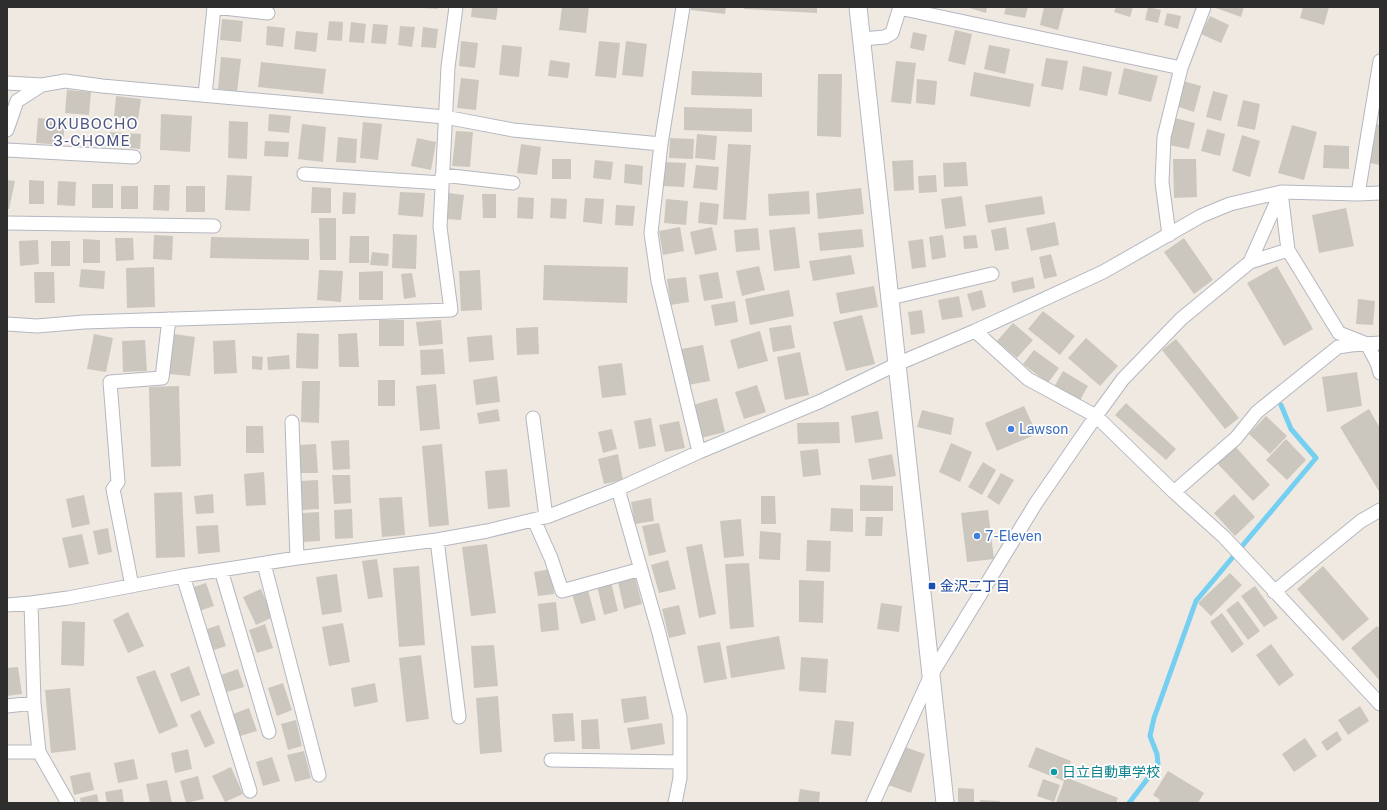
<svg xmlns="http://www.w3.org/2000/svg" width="1387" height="810" font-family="'Public Sans','Noto Sans JP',sans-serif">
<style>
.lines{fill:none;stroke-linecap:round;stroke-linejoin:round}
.stream{stroke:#75cff0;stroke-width:5}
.building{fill:#cbc7bf}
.minor-casing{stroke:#b4b7c1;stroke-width:15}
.tertiary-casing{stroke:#b4b7c1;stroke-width:19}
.minor{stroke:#fff;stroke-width:13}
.tertiary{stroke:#fff;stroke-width:17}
.shop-dot{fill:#3f7fe0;stroke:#fff;stroke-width:1.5}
.transit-dot{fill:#1a4fb4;stroke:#fff;stroke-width:1.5}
.culture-dot{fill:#0f9aa8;stroke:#fff;stroke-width:1.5}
.labels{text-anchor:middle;stroke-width:3.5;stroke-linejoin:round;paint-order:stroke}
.shop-label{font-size:14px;fill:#366cbe;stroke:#fff;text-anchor:start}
.transit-label{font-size:14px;fill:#164399;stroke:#fff;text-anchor:start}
.culture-label{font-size:14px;fill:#0d838f;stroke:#fff;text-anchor:start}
.neighbourhood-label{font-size:15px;letter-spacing:1px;fill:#4d5680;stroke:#fff}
</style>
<rect width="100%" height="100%" fill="#efe9e1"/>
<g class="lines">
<path class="stream" d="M1129,803L1158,765L1157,754L1150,736L1154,718L1196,601L1316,458L1291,429L1281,405"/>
</g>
<path class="building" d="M422,7H438V9L422,8Z
M472,7H498L496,20L471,17Z
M562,7H589L586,33L559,30Z
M691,7H726L725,14L691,10Z
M744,7H817V13L744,9Z
M966,7H987L986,13Z
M1006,7H1028L1025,18L1004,14Z
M1044,7H1064L1058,30L1040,25Z
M1116,7H1133L1130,17L1114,12Z
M1148,7L1161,10L1158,23L1145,20Z
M1213,7H1244L1241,17Z
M1303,7H1329L1324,25L1300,18Z
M1167,13L1181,16L1178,29L1164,25Z
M1210,16L1229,25L1221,43L1201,34Z
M222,19L243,21L241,42L220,40Z
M329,21L343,22L342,41L327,40Z
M351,22L366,24L364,43L349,42Z
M373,24L388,25L386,44L371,43Z
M267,26L285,28L283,47L266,45Z
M400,26L415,27L412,47L398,45Z
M423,27L438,29L436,48L421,47Z
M955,30L972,34L965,65L948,61Z
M296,31L318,33L316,52L294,49Z
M913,32L927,35L924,51L910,48Z
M461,41L478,43L475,68L459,66Z
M599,41L620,43L616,78L595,76Z
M626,41L647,44L643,77L622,75Z
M502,45L522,47L519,77L499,75Z
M989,45L1010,49L1005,74L984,69Z
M221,57L241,59L237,91L218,89Z
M1046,58L1068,61L1063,90L1041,86Z
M550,60L570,63L568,78L548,76Z
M896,61L916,63L911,104L891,102Z
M261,62L326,69L323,94L258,87Z
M1083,66L1112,72L1107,96L1079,90Z
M1124,68L1158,76L1151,102L1118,94Z
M692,71L762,73V97L691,95Z
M974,72L1034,84L1030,107L970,96Z
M818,74H842L841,137L817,136Z
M461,78L479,80L476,110L457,108Z
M917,79L937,81L935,105L916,103Z
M1183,81L1201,86L1194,112L1176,106Z
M67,90L91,92L89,115L65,113Z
M1213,91L1228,95L1221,121L1206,117Z
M116,96L141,99L138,120L114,117Z
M1243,100L1260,104L1255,130L1237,126Z
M684,107L752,109V132L684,130Z
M161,114L192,116L190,152L160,150Z
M269,114L291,116L289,133L268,131Z
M38,118L65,120L63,145L36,143Z
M1175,118L1195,123L1189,149L1169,145Z
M229,121L248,122L247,159L228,158Z
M363,122L382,124L378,160L360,158Z
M302,124L326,127L323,162L298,159Z
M1375,124L1380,125V165L1366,162Z
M1292,125L1317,132L1304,180L1278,173Z
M1207,129L1225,134L1220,156L1201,151Z
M456,131L473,132L470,167L452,166Z
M110,132L141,134L140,149L108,146Z
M697,134L717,136L715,160L695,158Z
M1242,135L1260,141L1250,177L1232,171Z
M338,137L357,139L356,163L336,162Z
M417,138L436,142L431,170L411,166Z
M670,138L694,139L693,159L669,158Z
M265,141L289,142L288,157L264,156Z
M521,144L541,147L537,175L517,173Z
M728,144L751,145L746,220L723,219Z
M1324,145L1349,146V169L1323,168Z
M552,159H571V179H552Z
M1173,159H1196L1197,197L1174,198Z
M595,160L613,162L611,180L593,178Z
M913,160L914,190L894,191L892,161Z
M664,162L686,163L684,187L663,186Z
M966,162L968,186L944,187L943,163Z
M625,164L643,166L642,185L624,183Z
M696,165L719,167L717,190L693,188Z
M227,175L252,176L250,211L225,210Z
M936,175L937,192L919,193L918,176Z
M7,180L15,181L9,209H7Z
M29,180L44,181V204H29Z
M58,181L76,182L75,206L57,205Z
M92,184H113V208H92Z
M154,185H170L169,211L153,210Z
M121,186H138V209H121Z
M186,186H205V212H186Z
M312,187L331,188V213H311Z
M861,188L864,214L818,219L816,193Z
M809,191L810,214L769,216L768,194Z
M343,192L356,193L355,214H342Z
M400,192L425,193L423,217L398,215Z
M449,193L464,195L461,220L446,219Z
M482,194H496V218H483Z
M962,196L966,226L945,229L941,199Z
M1042,196L1045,214L988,223L985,205Z
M518,197L534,198L533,219L517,218Z
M551,198L567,199L566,219L550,218Z
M585,198L604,199L602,224L583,222Z
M666,199L688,201L686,225L664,223Z
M700,202L719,204L717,225L698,223Z
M616,205L635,206L633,226L615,225Z
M1346,208L1354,246L1319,253L1312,215Z
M319,218H336V260H320Z
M1055,222L1059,245L1031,251L1026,228Z
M680,227L684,251L663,255L659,231Z
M712,227L717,250L695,255L690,232Z
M795,227L800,268L774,271L769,230Z
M1006,227L1009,249L995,251L991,230Z
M758,228L760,250L736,252L734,230Z
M862,229L864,247L820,251L818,233Z
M393,234L417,235L416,269L392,268Z
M154,235L173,236L172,260L153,259Z
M943,235L946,257L932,260L929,237Z
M976,235L978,248L964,249L963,236Z
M350,236H369V263H349Z
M211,237L309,239V260L210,258Z
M115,238H133L134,260L116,261Z
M1184,238L1213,280L1194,294L1164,252Z
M83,239L100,240V263H83Z
M923,239L926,267L912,269L908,241Z
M38,240L39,264L20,266L19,241Z
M51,241H70V266H51Z
M372,252L389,254L388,266L370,265Z
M1051,254L1057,276L1044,279L1039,257Z
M851,255L855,274L813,281L809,261Z
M544,265L628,267L627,303L543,300Z
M759,266L765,290L742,296L736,271Z
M1277,266L1313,329L1284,346L1247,283Z
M154,267L155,307L127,308L126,268Z
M81,269L105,271L104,289L79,287Z
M319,270L343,271L341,302L317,300Z
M480,270L482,310L461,311L459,271Z
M383,271V300H359V272Z
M34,272H54L55,303H35Z
M718,272L723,298L704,301L699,275Z
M412,273L416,297L404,299L401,274Z
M686,277L689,302L671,305L667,279Z
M1033,277L1035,288L1013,293L1011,282Z
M874,286L878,307L840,314L836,293Z
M789,290L794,316L750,325L745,299Z
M982,290L986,307L972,311L967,294Z
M959,296L963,317L942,320L938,300Z
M1358,299L1375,301L1373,325L1356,324Z
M735,301L738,322L715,326L711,305Z
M922,310L925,333L911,335L908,312Z
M1043,311L1075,336L1060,355L1028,329Z
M862,315L875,364L846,371L833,322Z
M379,320H404V346H379Z
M441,320L443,344L419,346L416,322Z
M1013,323L1033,340L1017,358L997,341Z
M791,325L795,348L773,352L769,328Z
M538,327L539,354L517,355L516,328Z
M760,331L768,361L738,369L730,340Z
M297,333L319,334L318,369L296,368Z
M357,333L359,367H339L338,334Z
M94,334L113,338L106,372L87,369Z
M174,334L195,337L190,376L169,374Z
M492,335L494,360L469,362L467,337Z
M1086,338L1118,366L1100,386L1068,358Z
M1176,339L1239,418L1225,429L1162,350Z
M145,340L147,371L123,372L122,341Z
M235,340L237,373L214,374L213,341Z
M703,345L710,381L688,385L681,349Z
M443,349L445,374L421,375L420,350Z
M1034,350L1059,368L1048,383L1023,364Z
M800,352L809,395L785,400L777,357Z
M289,355L290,369L268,370L267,357Z
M252,356L263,357L262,370L252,369Z
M622,363L626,395L602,398L598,366Z
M1063,371L1088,386L1079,402L1054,387Z
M1357,372L1362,406L1327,412L1322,377Z
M497,376L500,402L476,405L473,380Z
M378,380H395V406H378Z
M302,381H320L319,423L301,422Z
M436,384L440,429L420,431L416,386Z
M757,385L766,412L744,419L735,392Z
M179,386L181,466L151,467L149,387Z
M717,398L725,432L701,438L693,405Z
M1126,403L1176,449L1166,460L1115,415Z
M1024,406L1037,434L997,451L985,423Z
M498,409L500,421L479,424L477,413Z
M1369,409L1380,428V493L1340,427Z
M922,410L954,418L951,435L917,427Z
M878,411L883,439L855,443L851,416Z
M1266,416L1287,436L1270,454L1249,434Z
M651,418L656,446L639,449L634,421Z
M679,421L685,448L665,452L659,425Z
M839,422L840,443L798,444L797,423Z
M246,426H263L264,453H246Z
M612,429L617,449L603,453L598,432Z
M1286,439L1306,460L1287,480L1266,460Z
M349,440L350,469L333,470L331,441Z
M951,443L972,452L960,482L939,472Z
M316,444L318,473H300L299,445Z
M442,444L449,525L429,527L422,446Z
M1233,444L1270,485L1253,501L1215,461Z
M818,449L821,475L803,477L800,451Z
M618,454L623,480L604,484L598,459Z
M892,454L896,476L872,480L868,459Z
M983,462L996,470L982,495L968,487Z
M507,469L510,507L488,509L485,471Z
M264,472L266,505L246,506L244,474Z
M1001,473L1014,480L999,505L987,497Z
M332,475H350L351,503L334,504Z
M318,480L319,509L302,510L300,481Z
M860,485L893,486V511H860Z
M182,492L185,557L156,558L154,493Z
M213,494L214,513L196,514L194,496Z
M1234,494L1255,517L1235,536L1214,513Z
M84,495L90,524L72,528L66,499Z
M761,496H775L776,524H761Z
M402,497L405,535L382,537L379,498Z
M651,498L654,521L635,524L631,502Z
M831,508L853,509V532L830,531Z
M352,509L353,538L335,539L334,510Z
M988,510L994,559L967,562L961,513Z
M319,512L320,541L303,542L302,513Z
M866,517H883L882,536H865Z
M741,519L744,556L724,558L720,521Z
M659,523L666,552L649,556L642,526Z
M218,525L220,552L198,554L196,526Z
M108,528L112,552L98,555L93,531Z
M760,531L781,533L780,560L759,559Z
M82,534L89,564L69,568L62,538Z
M807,540L831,541L830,572L806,571Z
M487,544L496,613L471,616L462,547Z
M702,544L716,614L699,618L686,547Z
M377,559L383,597L368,599L362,561Z
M668,560L676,589L659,593L651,565Z
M749,563L754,627L730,629L725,564Z
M419,566L425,645L399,647L393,568Z
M1323,566L1369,619L1343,641L1297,589Z
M551,569L554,594L538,596L534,572Z
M1230,573L1242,585L1211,616L1198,603Z
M337,574L342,612L322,615L316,577Z
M635,577L642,604L624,609L618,582Z
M799,580L824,581L823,623L799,622Z
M611,582L618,611L604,615L597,586Z
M206,583L214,606L199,611L191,588Z
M1255,586L1278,618L1264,627L1241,596Z
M261,589L273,617L256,625L243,597Z
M588,590L596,620L581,624L572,594Z
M1238,601L1260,631L1248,640L1226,610Z
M556,602L559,630L541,632L538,604Z
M881,603L902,606L899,632L877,629Z
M679,605L686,634L669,638L662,609Z
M128,612L144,646L128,653L113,620Z
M1222,613L1244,644L1232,653L1210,622Z
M62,621L85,622L84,666L61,665Z
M343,623L350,662L329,666L322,627Z
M265,624L273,648L257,653L249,630Z
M219,625L226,646L211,651L204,630Z
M1377,626L1380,629V681L1351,648Z
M779,636L785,669L731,678L726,646Z
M720,642L727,679L704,683L697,646Z
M1271,644L1294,675L1279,686L1256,655Z
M494,645L498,686L474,688L471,646Z
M421,655L429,719L406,722L399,658Z
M801,657L828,659L826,693L799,691Z
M189,666L200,695L181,702L170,674Z
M18,667L22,694L7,696V668Z
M238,669L244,687L227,692L221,675Z
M155,670L178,726L159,734L136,677Z
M283,683L292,710L277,716L268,688Z
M375,683L378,702L354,707L351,688Z
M70,688L76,750L51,753L45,690Z
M498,696L502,752L480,754L476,698Z
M646,696L649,719L624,723L621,699Z
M1360,706L1369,721L1348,735L1338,720Z
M249,708L257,731L240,736L233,714Z
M200,710L215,743L205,748L190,715Z
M573,713L575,741L554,742L552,714Z
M598,719L600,749H582L581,720Z
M296,720L302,746L288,750L281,724Z
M835,720L854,722L851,756L831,754Z
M662,723L665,744L631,750L627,728Z
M1337,731L1342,740L1327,751L1321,742Z
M1305,738L1317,756L1294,772L1282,754Z
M902,746L925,754L911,793L888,785Z
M1036,747L1071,761L1065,777L1118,798L1116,803H1056L1064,781L1028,767Z
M188,749L192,769L175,773L171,753Z
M304,751L311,778L295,782L287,755Z
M272,757L280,781L263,786L256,762Z
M134,759L138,779L118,783L114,763Z
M231,767L243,794L225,802L212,776Z
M1168,771L1204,793L1198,803H1158L1160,800L1153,795Z
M90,772L94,790L74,795L70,776Z
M198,776L204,799L186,803L180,781Z
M1043,779L1060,785L1054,802L1037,796Z
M167,780L172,803H150L146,784Z
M958,788L974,789V803H958Z
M122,789L124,803H107L105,792Z
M800,789L820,792L819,803H798Z
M97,794L99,803H81L80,798Z
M980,800L1000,801L999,803H980Z"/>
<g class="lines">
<g class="minor-casing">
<path id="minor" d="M683,7L661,144L651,233L658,281L699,452
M899,8L1181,68L1164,137L1162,182L1169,235
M862,39L885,37L892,33L900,7
M1181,68L1204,7
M7,83L42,85
M205,95L214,7L268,13
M7,130L17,101L42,85L65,81L102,86L445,117L513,130L661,144
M7,150L134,157
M304,174L442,183
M442,175L513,183
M1281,192L1288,250L1339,333L1367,344L1377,363L1380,373
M1358,194L1380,61
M7,223L214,226
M1250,262L1281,192
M890,298L992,274
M7,324L37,326L84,322L451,310L440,227L448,67L456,7
M975,331L1028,379L1096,416L1174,492L1224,537L1380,704
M533,418L546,517
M292,422L297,558
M618,489L659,633L680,717V778L675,803
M1174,492L1236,438L1257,412L1338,347L1351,345L1380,343
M534,520L551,558L562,591L641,569
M437,540L459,717
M264,564L319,775
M221,570L269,732
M183,576L250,791
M132,586L113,489L118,482L110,382L162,378L169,319
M1274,592L1361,521L1380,510
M31,603L34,703L39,752L68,803
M7,605L31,603L68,598L183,576L297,558L437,540L487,531L549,516L618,489L699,452L821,401L897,364L975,331L1103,272L1201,216L1230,204L1281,192L1358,194L1380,193
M7,706L34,703
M7,752H39
M551,760L680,762
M873,803L931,675L1036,503L1096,416L1123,379L1181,319L1250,262L1288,250"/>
</g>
<g class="tertiary-casing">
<path id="tertiary" d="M858,7L945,803"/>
</g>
<use href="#minor" class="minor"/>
<use href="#tertiary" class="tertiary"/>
</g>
<g class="shop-dot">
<circle cx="1011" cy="429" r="4"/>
<circle cx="977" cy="536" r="4"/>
</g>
<rect class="transit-dot" x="928" y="582" width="8" height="8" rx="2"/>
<circle class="culture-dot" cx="1054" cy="772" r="4"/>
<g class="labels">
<g class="shop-label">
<text x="1019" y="434">Lawson</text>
<text x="985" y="541">7-Eleven</text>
</g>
<g class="transit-label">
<text x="940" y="591">金沢二丁目</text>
</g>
<g class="culture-label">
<text x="1062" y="777">日立自動車学校</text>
</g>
<g class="neighbourhood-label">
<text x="92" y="129">OKUBOCHO<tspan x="92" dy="17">3-CHOME</tspan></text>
</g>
</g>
<rect width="1387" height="810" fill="none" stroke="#2e2e2e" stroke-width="16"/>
</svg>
